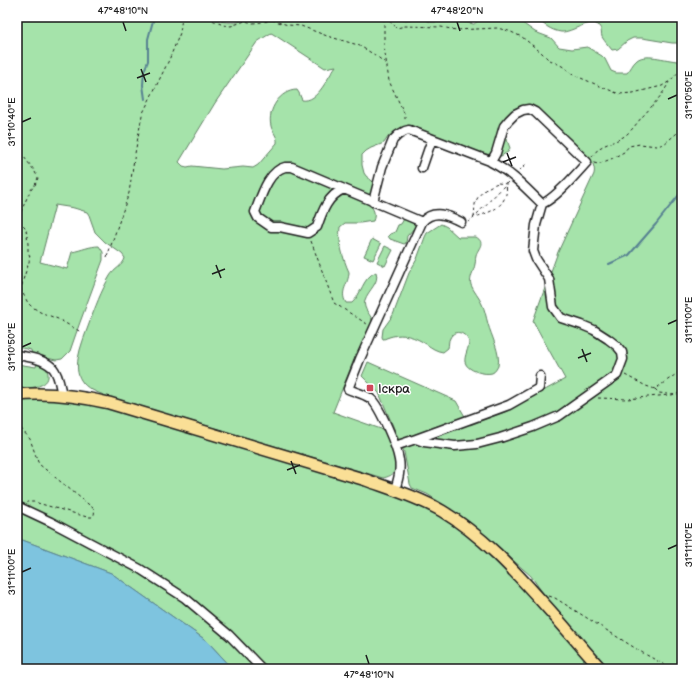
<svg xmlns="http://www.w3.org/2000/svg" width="699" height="686" font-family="'Balsamiq Sans',sans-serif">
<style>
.green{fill:#a5e3aa;stroke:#608063;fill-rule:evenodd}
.water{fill:#7ec4df;stroke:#578191}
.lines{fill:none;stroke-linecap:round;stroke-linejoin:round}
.stream{stroke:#578191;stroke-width:2}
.minor-casing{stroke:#1c1c1c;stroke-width:11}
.major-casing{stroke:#1c1c1c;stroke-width:14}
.path{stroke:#1c1c1c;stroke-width:1;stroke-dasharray:3 3;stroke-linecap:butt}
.minor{stroke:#fff;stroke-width:8}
.major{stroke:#fadf96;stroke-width:11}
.ticks{fill:none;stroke:#1c1c1c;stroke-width:1.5}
.poi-dot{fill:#d1495b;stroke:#fff;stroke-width:1.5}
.labels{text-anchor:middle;stroke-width:3;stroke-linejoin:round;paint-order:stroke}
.poi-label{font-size:13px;fill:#1c1c1c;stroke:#fff;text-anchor:start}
.neatline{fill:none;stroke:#1c1c1c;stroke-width:1.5}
.ticks-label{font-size:10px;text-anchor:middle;fill:#1c1c1c}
</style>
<rect width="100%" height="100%" fill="#fff"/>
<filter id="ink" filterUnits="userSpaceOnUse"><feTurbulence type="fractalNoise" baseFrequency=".025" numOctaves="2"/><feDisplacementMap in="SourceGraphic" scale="8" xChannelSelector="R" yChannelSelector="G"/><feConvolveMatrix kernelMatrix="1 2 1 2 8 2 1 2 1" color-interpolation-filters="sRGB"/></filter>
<g filter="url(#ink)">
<path class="green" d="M17,17H211C217,22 230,23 238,22C241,21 244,19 247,18C257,16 268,26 277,17H396L405,20L420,18L426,20L431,22H436L440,17H456L464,22L474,24L478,21V17H514L535,32L551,38L559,47L572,49L587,47L602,56L605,59L611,71L616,73H627C631,69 632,64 637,60C647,52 669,62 682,61V669H610L549,602L531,576L481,532L467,520L427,494L412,488L410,484L404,452L379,393L362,376L368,362L456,401L470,425L505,412L565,379L533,321L558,252L594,174C595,170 594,166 592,162L540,110C526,103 519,103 509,116C507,118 505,120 505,124C504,133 507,140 510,148L508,152L501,156L479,153L408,125L406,126L388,137L384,143L371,148L366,151L362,155V165L364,173L366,176L376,184L367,204C374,207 376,214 373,221L360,223H345L340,227C338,241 343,259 349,272C349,284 339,291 346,303H352C362,294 362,278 376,272C380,283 368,290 365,300C362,311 373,314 372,323L359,358L355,357L333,412L381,429C383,431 384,430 386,433C389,438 398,464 396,470C393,475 388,477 383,478L106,396C97,392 86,389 81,380C77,374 77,366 78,359C80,347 85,335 89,324C95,308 101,291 110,276C114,269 123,266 125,258L122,254L105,242L95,232L89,215L87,212L74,208L55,205L40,262L67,269L72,252C82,250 90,246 99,246L103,252V260L79,325L70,351L62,359L56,360L32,355L31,350L17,347ZM271,33L273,34L325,68L336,66C328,76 318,103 302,100L299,93L297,90C280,90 267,110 271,126C272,132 278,136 277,143L258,165L253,168L243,167L222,169L192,166L187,167L183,166L179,162L215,103L257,42Z
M534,17H682V43H672L642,38H633L627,41L618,49L612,50C609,46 605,42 602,37C601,34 602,29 599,26C591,17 572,33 561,32C551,31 542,23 534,17Z
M404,219H406L414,223L416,226L407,236L406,243L404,244L390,239L388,236L390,234L395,232L398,225L401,224Z
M441,224L447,227L458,237H476C486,243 478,248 476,255C475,258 476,261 475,264C474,271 469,278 471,285C474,292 479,297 482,304C485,310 486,317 488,324C491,335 501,354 498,366C497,368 495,372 492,373C485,375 467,371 465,362C464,356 469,348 469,342C466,333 455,328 450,338C448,341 449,345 448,348L443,352C436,351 432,348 426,344C412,335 400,332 384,339H383L382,337L383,329L393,315L409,273L417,259L425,237L427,233Z
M372,239L381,244L373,260L364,256Z
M385,246L393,250L385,266L377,262Z
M37,363C42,364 45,366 47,370C54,388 28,388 17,389V364L36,367Z
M17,399H46L73,401L113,408L310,467L410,501L430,510L473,539L503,566L534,600L594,669H233L207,641L111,573L17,538Z"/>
<path class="water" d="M17,538L111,573L207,641L233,669H17Z"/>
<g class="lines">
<path class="stream" d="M145,99L143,85L144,71L148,61V39L154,17
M609,264L629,255L656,224L682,191"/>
<g class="minor-casing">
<path id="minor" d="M422,168L432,139
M344,189C328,195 322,212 317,227L308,233L280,227H271L258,218L255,212C261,197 268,171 285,167C288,167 290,167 292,167L422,222
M373,202L382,167L393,140L398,135L405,131L409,130L417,133L490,161L491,162C511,172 526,188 542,204C557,197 576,174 587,162L535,112L529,109L523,110L515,114L509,120L504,126L496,153L491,162
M17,355C29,357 44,359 53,368C59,375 60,387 62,395
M416,439L509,405L539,388L540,376
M395,446L416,439L424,442L455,446L477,444L500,438L533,427L559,416L617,375L623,359L622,352L617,346L608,339L594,330L582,325L561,318L553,307L549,279L536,259L533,251L536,225L542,204
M395,490C398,480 401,470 399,460C397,447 380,407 371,399C365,394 355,392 348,389L360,359L422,222C433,209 448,215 461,222
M17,506L51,522L140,569L185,598L229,635L262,669"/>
</g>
<g class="major-casing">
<path id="major" d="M17,395C48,392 79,396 109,403L366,480C391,489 418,497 442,511C482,535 514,570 545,605C564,626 582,648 601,669"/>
</g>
<path class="path" d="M208,17L210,19L223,25L231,26L245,21L253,23L263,22L272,20L277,17
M385,17L397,28L405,26L441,27L456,30L497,28L509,31L522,37L542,53L548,59L562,66L576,76L619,94L633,93L662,86L670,81L682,68
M546,17H550
M384,18V46L389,81L405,115V122
M272,20L288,25L301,26L327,36L358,45L375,55L388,65
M17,27L24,17
M17,148L34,170L38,178L35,185L30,191L19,216L20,222L25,227L27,234L28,244V251L30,257L29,262L23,280L21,290L28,303L31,306L40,312L58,319L81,332
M592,157C595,153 598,148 603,146C609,143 617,141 623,137C631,132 636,124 642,117C652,106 663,95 669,82
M594,163L598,164L611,159L624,152L629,146L640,144L657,146L664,144L682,129
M519,171L526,164
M498,183L507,184C506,187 507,191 506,194C503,208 487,214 474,217C475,212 474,205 476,201C480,192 489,186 498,183Z
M468,222L474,217L508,182
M311,241L334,303L367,324
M107,257L129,193L134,159L142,115L169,60L180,33L182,17
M625,375L646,386L655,389L682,370
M655,389L659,393L668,394
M671,395L682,393
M598,398L627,399L669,395
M17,424L30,439L38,462L40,465L93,508C95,511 95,515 92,517H87L34,502H27
M549,596L555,598L643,653L672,669"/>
<use href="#minor" class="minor"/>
<use href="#major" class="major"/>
</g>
</g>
<path class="ticks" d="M123,22L126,31M457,22L460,31M141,69L146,82M137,78L150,73M668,99L677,95M22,122L31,118M507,153L512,166M503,162L516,157M216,265L221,278M212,274L225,269M668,324L677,320M22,347L31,343M582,349L587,362M578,358L591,353M291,461L296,474M287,470L300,465M668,549L677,545M22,572L31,568M366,655L369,664"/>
<rect class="poi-dot" x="366" y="384" width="8" height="8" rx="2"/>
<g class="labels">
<g class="poi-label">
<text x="378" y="393">Іскра</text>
</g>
</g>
<rect width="699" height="686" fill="none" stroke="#fff" stroke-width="44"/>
<rect x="22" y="22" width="655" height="642" class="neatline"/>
<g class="ticks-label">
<text x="123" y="14">47°48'10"N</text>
<text x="457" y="14">47°48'20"N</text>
<text transform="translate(688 95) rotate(-90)" y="4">31°10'50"E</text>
<text transform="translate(11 122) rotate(-90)" y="4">31°10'40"E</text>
<text transform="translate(688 320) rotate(-90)" y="4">31°11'00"E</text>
<text transform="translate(11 347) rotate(-90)" y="4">31°10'50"E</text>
<text transform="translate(688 545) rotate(-90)" y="4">31°11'10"E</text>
<text transform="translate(11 572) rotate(-90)" y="4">31°11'00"E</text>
<text x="369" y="678">47°48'10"N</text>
</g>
</svg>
